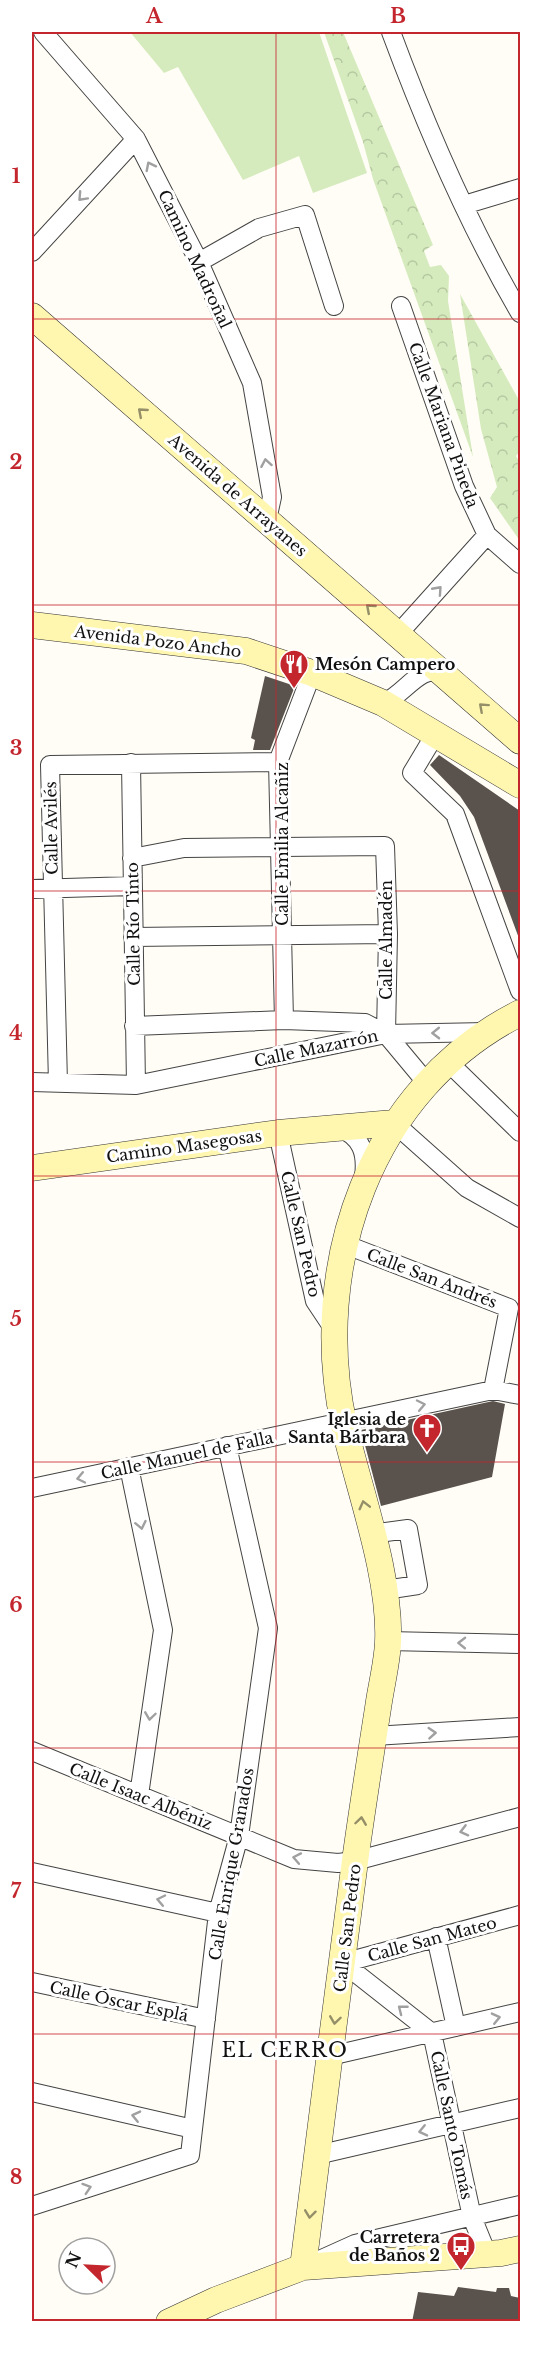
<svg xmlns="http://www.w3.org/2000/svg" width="552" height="2353" font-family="'Libre Baskerville',serif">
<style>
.grass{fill:#d5ebbd}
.park{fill:url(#park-crowns)}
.building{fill:#5a524d}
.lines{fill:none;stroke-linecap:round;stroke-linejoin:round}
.street-casing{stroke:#444;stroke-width:20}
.secondary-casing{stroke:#333;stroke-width:27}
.street{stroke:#fff;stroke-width:18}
.secondary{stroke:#fff6b0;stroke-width:26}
.oneway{stroke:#a0a0a0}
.oneway2{stroke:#948f68}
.grid{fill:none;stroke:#c4262e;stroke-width:1.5;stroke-opacity:0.55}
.labels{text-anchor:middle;stroke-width:6;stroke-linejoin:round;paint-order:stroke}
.street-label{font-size:16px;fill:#111;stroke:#fff}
.poi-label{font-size:16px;font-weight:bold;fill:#111;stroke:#fff;text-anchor:end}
.quarter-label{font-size:20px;letter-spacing:1.5px;fill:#111;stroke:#fff}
.neatline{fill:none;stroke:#c4262e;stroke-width:2}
.grid-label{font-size:20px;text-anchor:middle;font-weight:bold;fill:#c4262e}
</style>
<defs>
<pattern id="park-crowns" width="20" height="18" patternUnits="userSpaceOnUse" patternTransform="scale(1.5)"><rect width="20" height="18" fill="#d5ebbd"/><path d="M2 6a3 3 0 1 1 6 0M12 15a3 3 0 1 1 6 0" fill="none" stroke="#b6c8a1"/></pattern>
</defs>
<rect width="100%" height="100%" fill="#fffdf5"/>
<path class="grass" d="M130,32H319L367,173L313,193L299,156L243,180L178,67L164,73Z"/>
<path class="park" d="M324,32H343L433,245L424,251L430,267L441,265L449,276L448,301L473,457L373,179L363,142Z
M460,294L520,402V451L516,456L520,463V541L490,498L497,487L481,429Z"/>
<path class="building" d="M265,676L295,686L270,750H253L255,740L251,738Z
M439,755L520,811V941L474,817L460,796L430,765Z
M493,1401L505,1404L492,1477L381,1506L361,1430Z
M458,2287L496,2292L497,2288H509L511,2296L520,2298V2322H412L418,2292L454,2296Z"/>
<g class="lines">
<g class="street-casing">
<path id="street" d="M43,32L136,139L199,262L252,383L272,497L267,520
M391,32C427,129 468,224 520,313
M464,205L520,188
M32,252L136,139
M199,262L259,228L305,215L334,306
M401,306L464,486L487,535L520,564
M399,633L487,535
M383,703C405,695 419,663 444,673
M436,733L412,773L455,814L520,991
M131,763L136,1085
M132,858L184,848L385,846L388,934L386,1034
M32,889L132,886
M133,937L388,934
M284,1020L278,762L312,673
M134,1026L284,1020L365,1023L386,1034L426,1082
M448,1062L520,1132
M32,1082L136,1085L386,1034L486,1032
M58,1083L50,765L278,762
M394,1123L467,1188L520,1218
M338,1127C362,1137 367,1153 364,1177
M278,1133L315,1301L335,1331
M344,1244L509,1308L493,1390
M129,1467L163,1630L139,1795
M32,1488L493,1390L520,1395
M371,1534L408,1529L418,1585L385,1590
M388,1641L520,1644
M374,1736L520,1727
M32,1751L294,1859L338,1863L355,1861L520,1817
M32,1872L218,1913
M436,1937L456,2027
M343,1963L432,2033L472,2217L487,2254
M343,1963L520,1915
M32,1982L206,2019
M330,2056L520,2012
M32,2092L193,2129
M317,2155L520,2108
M32,2206L190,2155L218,1913L239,1836L268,1628L227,1446
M315,2262L355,2244L520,2205"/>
</g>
<g class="secondary-casing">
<path id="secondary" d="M32,316L520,741
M32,625L246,651L312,673L383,703L520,785
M32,1168L278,1133L394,1123
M303,2267C320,2132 337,1996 355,1861C362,1810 370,1759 378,1708C381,1686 387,1664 388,1642C391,1576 359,1490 344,1425C309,1266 370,1088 520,1013
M169,2322L216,2300L303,2267L501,2253L520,2249"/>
</g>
<use href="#street" class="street"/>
<use href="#secondary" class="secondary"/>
</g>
<defs><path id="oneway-chevron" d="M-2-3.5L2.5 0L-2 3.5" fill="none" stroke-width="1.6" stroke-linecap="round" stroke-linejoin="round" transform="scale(1.5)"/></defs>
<g class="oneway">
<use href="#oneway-chevron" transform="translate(150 166) rotate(-117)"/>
<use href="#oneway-chevron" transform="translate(82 197) rotate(133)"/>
<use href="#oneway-chevron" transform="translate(266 463) rotate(-100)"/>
<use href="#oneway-chevron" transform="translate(438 590) rotate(-48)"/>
<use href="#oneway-chevron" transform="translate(436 1033) rotate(179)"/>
<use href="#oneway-chevron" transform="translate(421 1405) rotate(-12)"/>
<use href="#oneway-chevron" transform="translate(81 1478) rotate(168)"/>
<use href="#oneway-chevron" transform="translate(141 1525) rotate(78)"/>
<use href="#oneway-chevron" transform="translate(462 1643) rotate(-179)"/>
<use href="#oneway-chevron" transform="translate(150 1716) rotate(98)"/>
<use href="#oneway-chevron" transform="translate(432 1733) rotate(-4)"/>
<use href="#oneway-chevron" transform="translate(464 1831) rotate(166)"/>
<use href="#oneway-chevron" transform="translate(297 1858) rotate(-169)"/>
<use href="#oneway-chevron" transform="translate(161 1900) rotate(-168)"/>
<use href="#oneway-chevron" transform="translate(402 2009) rotate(-142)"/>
<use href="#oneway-chevron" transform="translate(496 2018) rotate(-13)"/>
<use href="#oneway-chevron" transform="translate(136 2116) rotate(-167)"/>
<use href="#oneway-chevron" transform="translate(423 2131) rotate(167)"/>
<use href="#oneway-chevron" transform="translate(87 2188) rotate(-18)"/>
</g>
<g class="oneway2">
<use href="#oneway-chevron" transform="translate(142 412) rotate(-139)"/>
<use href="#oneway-chevron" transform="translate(370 608) rotate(-139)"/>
<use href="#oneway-chevron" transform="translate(483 707) rotate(-138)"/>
<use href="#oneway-chevron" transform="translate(364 1505) rotate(-104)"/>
<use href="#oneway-chevron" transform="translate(361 1821) rotate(-82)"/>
<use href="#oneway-chevron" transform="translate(335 2020) rotate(98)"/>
<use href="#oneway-chevron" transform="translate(310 2214) rotate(97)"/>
</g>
<path class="grid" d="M276,32V2322M32,319H520M32,605H520M32,891H520M32,1176H520M32,1462H520M32,1748H520M32,2034H520"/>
<defs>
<g id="restaurant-pin" transform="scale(1.5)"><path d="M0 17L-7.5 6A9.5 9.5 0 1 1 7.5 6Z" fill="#c4262e" stroke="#fff"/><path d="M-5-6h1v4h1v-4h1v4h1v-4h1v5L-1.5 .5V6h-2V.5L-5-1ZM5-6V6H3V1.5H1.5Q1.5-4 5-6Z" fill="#fff"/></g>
<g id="church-pin" transform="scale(1.5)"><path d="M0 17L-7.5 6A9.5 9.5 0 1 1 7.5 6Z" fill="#c4262e" stroke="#fff"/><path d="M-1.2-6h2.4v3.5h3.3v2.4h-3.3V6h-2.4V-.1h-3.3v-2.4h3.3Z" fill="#fff"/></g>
<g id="bus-pin" transform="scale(1.5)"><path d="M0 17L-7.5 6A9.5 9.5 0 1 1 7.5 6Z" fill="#c4262e" stroke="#fff"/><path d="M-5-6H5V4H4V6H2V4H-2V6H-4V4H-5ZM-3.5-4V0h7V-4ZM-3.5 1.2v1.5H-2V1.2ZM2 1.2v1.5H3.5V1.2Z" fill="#fff"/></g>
</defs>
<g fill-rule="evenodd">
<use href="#restaurant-pin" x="294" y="664"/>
<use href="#church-pin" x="427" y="1428"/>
<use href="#bus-pin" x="461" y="2246"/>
</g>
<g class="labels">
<g class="street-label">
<text transform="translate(195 259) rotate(65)" y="6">Camino Madroñal</text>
<text transform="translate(444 425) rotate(70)" y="6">Calle Mariana Pineda</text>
<text transform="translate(238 495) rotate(41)" y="6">Avenida de Arrayanes</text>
<text transform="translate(158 641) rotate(7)" y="6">Avenida Pozo Ancho</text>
<text transform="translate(51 828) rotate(-91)" y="6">Calle Avilés</text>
<text transform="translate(282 844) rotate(-90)" y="6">Calle Emilia Alcañiz</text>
<text transform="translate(133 924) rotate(-91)" y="6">Calle Río Tinto</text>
<text transform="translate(386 940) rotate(-90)" y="6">Calle Almadén</text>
<text transform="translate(316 1048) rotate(-12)" y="6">Calle Mazarrón</text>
<text transform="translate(184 1146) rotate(-8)" y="6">Camino Masegosas</text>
<text transform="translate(301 1234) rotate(77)" y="6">Calle San Pedro</text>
<text transform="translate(432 1278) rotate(21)" y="6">Calle San Andrés</text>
<text transform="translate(187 1455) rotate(-12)" y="6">Calle Manuel de Falla</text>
<text transform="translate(141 1796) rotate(22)" y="6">Calle Isaac Albéniz</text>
<text transform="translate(231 1864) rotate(-80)" y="6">Calle Enrique Granados</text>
<text transform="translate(347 1928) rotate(-83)" y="6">Calle San Pedro</text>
<text transform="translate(432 1939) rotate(-15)" y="6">Calle San Mateo</text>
<text transform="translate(119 2001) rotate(12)" y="6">Calle Óscar Esplá</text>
<text transform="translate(452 2125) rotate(78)" y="6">Calle Santo Tomás</text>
</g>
<g class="poi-label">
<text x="315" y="670" text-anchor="start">Mesón Campero</text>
<text x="406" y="1425">Iglesia de<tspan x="406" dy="18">Santa Bárbara</tspan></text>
<text x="440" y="2243">Carretera<tspan x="440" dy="18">de Baños 2</tspan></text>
</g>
<g class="quarter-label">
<text x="285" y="2057">EL CERRO</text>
</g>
</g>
<rect width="552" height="2353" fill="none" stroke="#ffffff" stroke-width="66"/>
<g transform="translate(87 2266) rotate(294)"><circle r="28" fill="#ffffff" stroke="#a0a0a0" stroke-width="1.5"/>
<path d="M0-4.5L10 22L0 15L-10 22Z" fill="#c4262e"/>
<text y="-9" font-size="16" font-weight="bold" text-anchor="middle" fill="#111111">N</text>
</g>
<rect x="33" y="33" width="486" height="2287" class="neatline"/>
<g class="grid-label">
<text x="154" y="23">A</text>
<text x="398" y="23">B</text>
<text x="16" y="183">1</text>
<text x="16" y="469">2</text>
<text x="16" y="755">3</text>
<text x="16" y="1040">4</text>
<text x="16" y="1326">5</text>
<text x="16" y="1612">6</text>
<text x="16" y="1898">7</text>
<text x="16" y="2184">8</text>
</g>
</svg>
